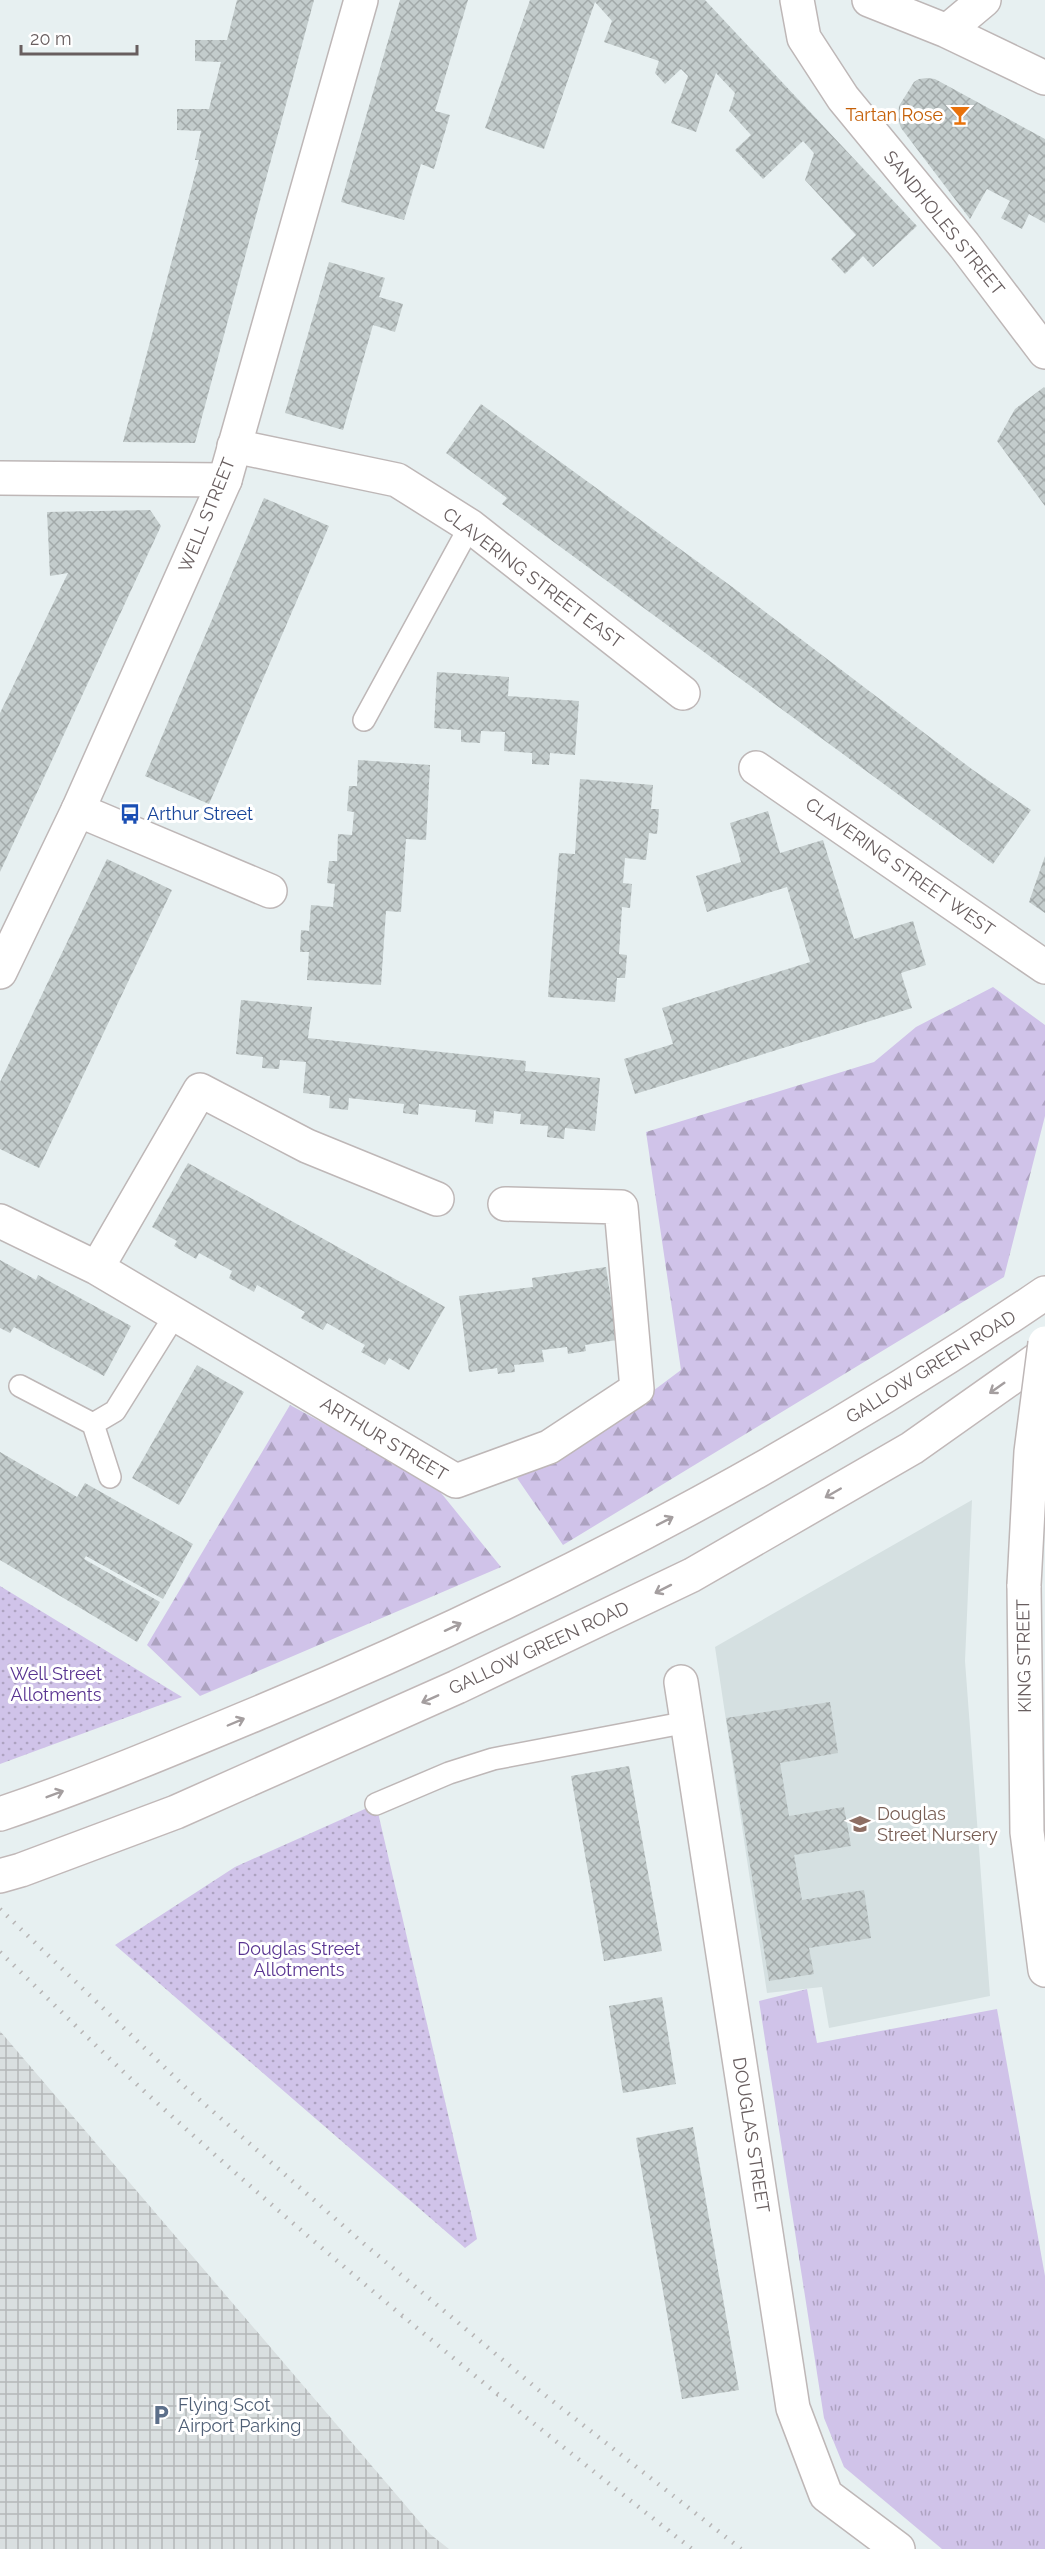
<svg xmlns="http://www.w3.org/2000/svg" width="1045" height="2549" font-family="Raleway,sans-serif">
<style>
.industrial{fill:url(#industrial-grid)}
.education{fill:#d5e0e1}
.grass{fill:url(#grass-tufts)}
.forest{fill:url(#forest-firs)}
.garden{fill:url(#garden-dots)}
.building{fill:url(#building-cross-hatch)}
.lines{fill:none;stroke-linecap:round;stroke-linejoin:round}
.service-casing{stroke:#beb7b7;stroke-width:24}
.pedestrian-casing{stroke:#beb7b7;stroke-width:36}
.minor-casing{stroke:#beb7b7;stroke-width:36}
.tertiary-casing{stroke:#beb7b7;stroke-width:36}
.secondary-casing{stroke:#c1b8b8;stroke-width:36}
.service{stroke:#fff;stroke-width:21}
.pedestrian{stroke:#fff;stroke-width:33}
.minor{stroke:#fff;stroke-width:33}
.tertiary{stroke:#fff;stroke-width:33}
.secondary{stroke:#fff;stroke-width:33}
.rail{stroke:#b7b5b5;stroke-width:4.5;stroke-dasharray:1.5 8;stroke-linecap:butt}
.tertiary-bridge-casing{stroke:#beb7b7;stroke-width:36;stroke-linecap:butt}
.tertiary-bridge{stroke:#fff;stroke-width:33}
.oneway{stroke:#a49e9f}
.labels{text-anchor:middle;stroke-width:6;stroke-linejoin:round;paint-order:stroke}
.food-label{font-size:18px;fill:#c56008;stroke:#fff;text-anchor:end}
.street-label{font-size:18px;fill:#685e5f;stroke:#fff}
.transit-label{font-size:18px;fill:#164399;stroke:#fff;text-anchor:start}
.park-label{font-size:18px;fill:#593491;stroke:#fff}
.education-label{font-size:18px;fill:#785e54;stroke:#fff;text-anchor:start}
.service-label{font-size:18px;fill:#4e5e75;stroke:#fff;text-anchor:start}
</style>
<defs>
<pattern id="industrial-grid" width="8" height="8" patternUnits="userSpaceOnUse" patternTransform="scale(1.5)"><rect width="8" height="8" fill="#d9dfe0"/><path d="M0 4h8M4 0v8" fill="none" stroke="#b4b8b9"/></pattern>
<pattern id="grass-tufts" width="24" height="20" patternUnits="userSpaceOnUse" patternTransform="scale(1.5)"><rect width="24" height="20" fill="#d0c3e9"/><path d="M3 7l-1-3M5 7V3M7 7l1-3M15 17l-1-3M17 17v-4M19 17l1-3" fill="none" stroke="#ada2c0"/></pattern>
<pattern id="forest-firs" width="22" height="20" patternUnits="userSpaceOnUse" patternTransform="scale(1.5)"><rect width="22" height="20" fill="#d0c3e9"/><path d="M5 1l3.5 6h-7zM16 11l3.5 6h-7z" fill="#ada2c0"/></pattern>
<pattern id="garden-dots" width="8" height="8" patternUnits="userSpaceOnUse" patternTransform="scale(1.5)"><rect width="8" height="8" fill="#d0c3e9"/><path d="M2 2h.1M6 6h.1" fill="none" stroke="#ada2c0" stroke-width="1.8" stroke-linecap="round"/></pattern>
<pattern id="building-cross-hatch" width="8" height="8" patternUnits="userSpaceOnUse" patternTransform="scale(1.5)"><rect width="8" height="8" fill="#c3cccc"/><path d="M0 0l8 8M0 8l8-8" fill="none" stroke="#a2a9a9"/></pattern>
</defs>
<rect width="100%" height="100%" fill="#e7f0f1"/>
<path class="industrial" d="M0,2031L430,2534L449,2549H0Z"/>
<path class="education" d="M972,1500L965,1661L990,1996L829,2028L822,1987L767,1993L715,1647Z"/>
<path class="grass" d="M807,1989L817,2043L997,2009L1045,2276V2549H942L844,2467L824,2418L759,2001Z"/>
<path class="forest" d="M993,987L1045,1025V1116L1004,1277L563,1545L517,1478L582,1444L681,1370L646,1132L874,1062L916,1027Z
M290,1405L433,1483L501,1567L200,1696L147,1645Z"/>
<path class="garden" d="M0,1586L182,1697L0,1764Z
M376,1804L477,2239L465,2248L115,1945L235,1867Z"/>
<path class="building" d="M237,0H314L195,443L123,442L199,160H195L201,131L177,130V109H209L221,62L195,61V40H227Z
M400,0H468L435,111L450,115L434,169L421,164L404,220L341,202Z
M530,0H705L917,226L873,267L863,256L845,274L831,259L856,235L805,180L814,153L803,141L763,179L735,150L751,135L729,111L735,93L716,73L696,132L671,123L688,76L681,69L665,84L655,73L659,61L604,42L612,21L595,2L544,149L485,128Z
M927,78L935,79L1045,139V223L1029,214L1022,229L1001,218L1010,201L987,189L970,219L901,128L898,120L899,106L914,82L919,79Z
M329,262L385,278L379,297L403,304L395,332L373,325L343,430L285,413Z
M1044,387L1045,388V506L997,441L1015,409Z
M481,404L735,589L973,770L1031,810L993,864L502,504L507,498L446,453Z
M264,498L329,526L209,804L145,776Z
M150,510L161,526L0,872V713L68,573L50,576L47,512Z
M437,672L509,677L508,696L579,701L575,755L550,753L549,765L532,764V753L504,751L505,732L481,731L480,743L461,742V730L434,728Z
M358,760L430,765L426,840L406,839L401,912L386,911L381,985L307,980L309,952H300L301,930L309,931L311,905L333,907L335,884L327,883L329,861H337L338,834L352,835L354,812L347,811L349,786H357Z
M580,779L653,785L651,809H659L657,834L649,833L646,860L625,858L623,883L632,884L630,908L622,907L619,954L627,955L625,978H617L615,1002L548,997L559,853L575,854Z
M768,811L780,853L823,840L854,939L913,921L926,965L901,973L912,1008L635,1094L624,1059L673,1044L662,1008L810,962L787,887L707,912L696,876L741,862L730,823Z
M1045,856V913L1029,902Z
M107,859L172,890L39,1168L0,1149V1082Z
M241,1000L312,1007L308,1038L526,1061L525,1071L600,1078L595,1131L565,1128L564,1139L547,1137L548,1126L520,1124L521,1114L494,1111L493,1124L475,1122L476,1110L419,1104L418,1115L403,1113L404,1104L349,1098L348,1110L329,1108L330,1096L303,1093L306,1062L280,1060L279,1069L262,1068L263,1057L236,1054Z
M188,1163L445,1307L409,1370L389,1358L385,1365L361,1352L365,1345L327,1323L323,1330L301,1318L305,1312L257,1285L254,1292L229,1278L232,1271L199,1253L196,1259L174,1246L177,1241L152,1227Z
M0,1260L36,1280L38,1275L131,1326L104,1376L14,1327L10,1333L0,1328Z
M606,1267L617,1340L585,1345L586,1351L568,1354L567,1347L542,1350L544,1362L514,1365L515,1372L498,1374L497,1368L469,1372L459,1296L533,1287L532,1278Z
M197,1365L244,1392L179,1505L132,1478Z
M0,1452L77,1497L85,1483L193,1544L163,1599L86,1556L84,1559L160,1602L137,1642L0,1560Z
M830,1702L838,1753L780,1763L789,1816L844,1807L851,1846L794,1855L802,1900L864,1890L871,1938L809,1948L814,1974L769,1981L726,1718Z
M629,1766L662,1951L604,1961L571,1776Z
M662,1997L676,2084L623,2093L609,2006Z
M693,2127L739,2390L682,2399L636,2138Z"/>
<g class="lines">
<g class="service-casing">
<path id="service" d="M364,720L470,526
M20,1386L93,1424L115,1411L175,1315
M93,1424L110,1477
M376,1804L449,1773L493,1759L688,1722"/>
</g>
<g class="pedestrian-casing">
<path id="pedestrian" d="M78,810L270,891"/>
</g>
<g class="minor-casing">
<path id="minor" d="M797,0L804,38L843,98L964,245L1045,352
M234,446L397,480L470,526L683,693
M0,478L225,480
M756,768L1045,967
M0,1221L97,1268L456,1481L549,1447L637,1389L621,1207L505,1204
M97,1268L200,1090L307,1146L437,1199
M681,1682L793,2408L826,2495L898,2549"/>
</g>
<g class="tertiary-casing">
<path id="tertiary" d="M869,0L947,31L1045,78
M947,31L984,0
M0,972L78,810L225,480L361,0
M1024,1585L1027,1832L1045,1970"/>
</g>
<g class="secondary-casing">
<path id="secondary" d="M0,1814C89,1784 176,1747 263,1711C536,1597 800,1460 1045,1293
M0,1876L21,1870L176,1812L457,1687L692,1575L912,1448L1045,1354"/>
</g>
<use href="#service" class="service"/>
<use href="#pedestrian" class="pedestrian"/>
<use href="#minor" class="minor"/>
<use href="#tertiary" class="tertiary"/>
<use href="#secondary" class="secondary"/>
<path class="rail" d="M0,1909L185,2087L363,2243L541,2392L741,2549
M0,1952C55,2005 109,2060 166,2111C335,2264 512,2408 692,2549"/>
<g class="tertiary-bridge-casing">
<path id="tertiary-bridge" d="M1024,1585L1031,1452L1045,1343"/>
</g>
<use href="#tertiary-bridge" class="tertiary-bridge"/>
</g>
<defs><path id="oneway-shaft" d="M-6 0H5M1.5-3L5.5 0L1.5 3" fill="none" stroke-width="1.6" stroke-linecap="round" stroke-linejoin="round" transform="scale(1.5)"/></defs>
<g class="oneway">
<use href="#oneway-shaft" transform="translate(997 1388) rotate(145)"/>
<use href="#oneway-shaft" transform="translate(833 1493) rotate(150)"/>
<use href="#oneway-shaft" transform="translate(665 1521) rotate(-27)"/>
<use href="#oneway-shaft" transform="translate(663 1589) rotate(153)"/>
<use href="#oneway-shaft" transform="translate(453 1627) rotate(-25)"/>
<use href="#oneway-shaft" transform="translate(430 1699) rotate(156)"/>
<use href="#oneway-shaft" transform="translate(236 1722) rotate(-23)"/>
<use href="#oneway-shaft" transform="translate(55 1794) rotate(-21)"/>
</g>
<defs>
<g id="bar-bare" transform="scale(1.62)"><path d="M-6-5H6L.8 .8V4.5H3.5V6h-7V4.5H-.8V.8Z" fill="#e8710a" stroke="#fff" stroke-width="2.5" paint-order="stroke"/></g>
<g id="bus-bare" transform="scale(1.62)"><path d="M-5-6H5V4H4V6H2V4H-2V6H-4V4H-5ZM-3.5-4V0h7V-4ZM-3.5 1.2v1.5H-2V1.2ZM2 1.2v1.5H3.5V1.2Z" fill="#1a4fb4" stroke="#fff" stroke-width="2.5" paint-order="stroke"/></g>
<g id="school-bare" transform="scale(1.62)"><path d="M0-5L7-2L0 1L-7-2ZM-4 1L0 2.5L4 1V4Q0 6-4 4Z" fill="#8d6e63" stroke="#fff" stroke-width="2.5" paint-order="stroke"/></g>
<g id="parking-bare" transform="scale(1.62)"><path d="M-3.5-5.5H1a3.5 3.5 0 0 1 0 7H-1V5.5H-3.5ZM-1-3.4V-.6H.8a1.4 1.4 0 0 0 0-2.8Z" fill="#5c6f8a" stroke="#fff" stroke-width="2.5" paint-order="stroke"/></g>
</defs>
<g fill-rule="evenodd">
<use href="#bar-bare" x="960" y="115"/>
<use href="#bus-bare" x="130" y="814"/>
<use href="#school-bare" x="860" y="1824"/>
<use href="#parking-bare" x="161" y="2415"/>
</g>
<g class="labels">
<g class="food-label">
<text x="943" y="121">Tartan Rose</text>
</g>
<g class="street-label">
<text transform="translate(944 223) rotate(51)" y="6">SANDHOLES STREET</text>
<text transform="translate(207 515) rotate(-68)" y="6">WELL STREET</text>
<text transform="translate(533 578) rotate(37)" y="6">CLAVERING STREET EAST</text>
<text transform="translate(900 867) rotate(35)" y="6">CLAVERING STREET WEST</text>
<text transform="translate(931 1367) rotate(-32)" y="6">GALLOW GREEN ROAD</text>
<text transform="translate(384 1439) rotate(31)" y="6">ARTHUR STREET</text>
<text transform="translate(539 1648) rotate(-25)" y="6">GALLOW GREEN ROAD</text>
<text transform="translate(1024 1656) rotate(-91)" y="6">KING STREET</text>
<text transform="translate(751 2135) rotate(81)" y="6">DOUGLAS STREET</text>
</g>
<g class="transit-label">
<text x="147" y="820">Arthur Street</text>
</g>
<g class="park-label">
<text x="56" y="1680">Well Street<tspan x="56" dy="21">Allotments</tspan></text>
<text x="299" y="1955">Douglas Street<tspan x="299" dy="21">Allotments</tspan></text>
</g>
<g class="education-label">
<text x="877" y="1820">Douglas<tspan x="877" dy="21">Street Nursery</tspan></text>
</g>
<g class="service-label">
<text x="178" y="2411">Flying Scot<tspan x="178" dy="21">Airport Parking</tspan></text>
</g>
</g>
<path d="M21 45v9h116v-9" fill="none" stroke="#685e5f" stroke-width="3"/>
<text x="30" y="45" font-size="18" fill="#685e5f" stroke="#ffffff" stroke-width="4.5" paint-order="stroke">20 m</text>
</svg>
